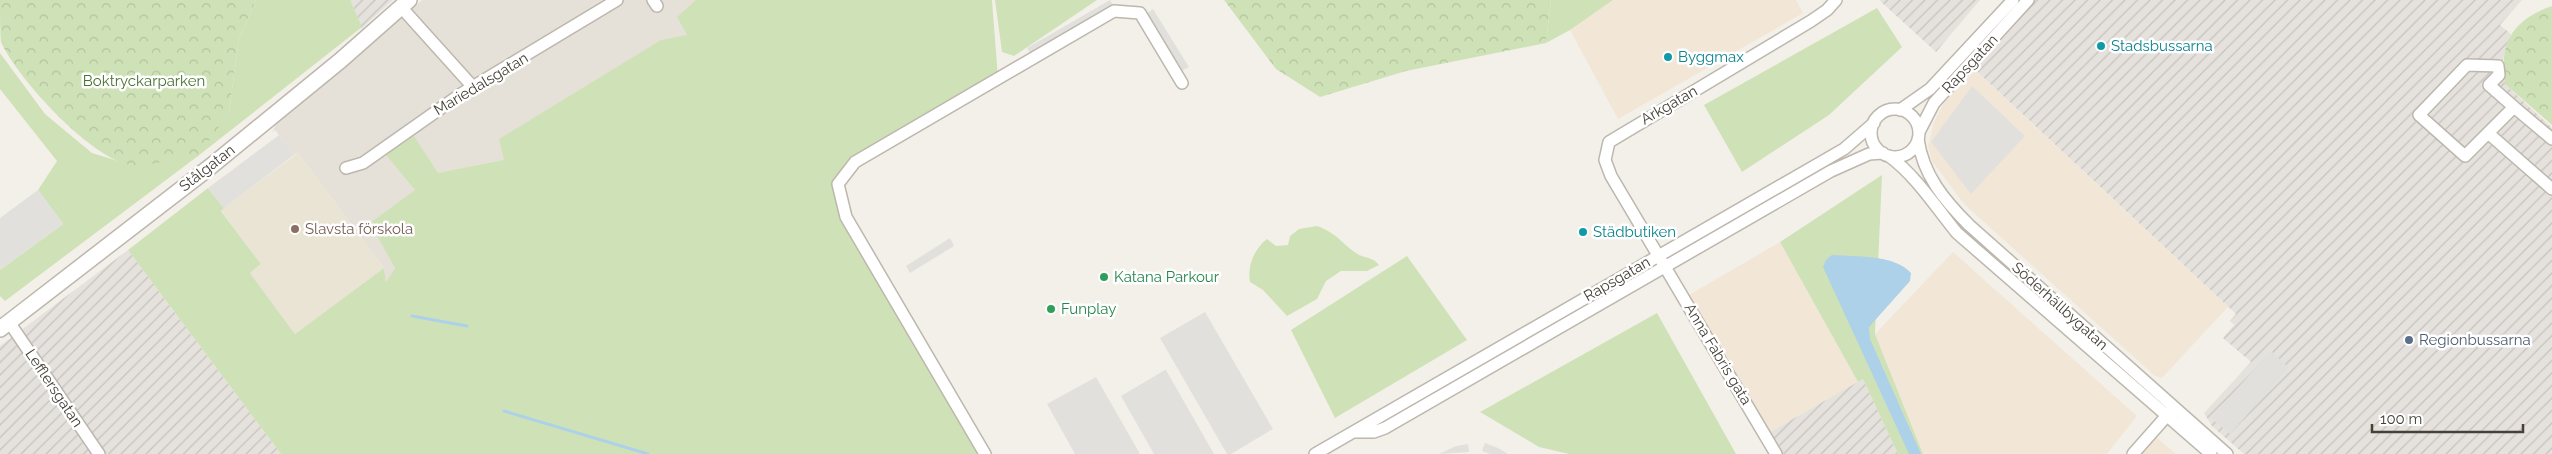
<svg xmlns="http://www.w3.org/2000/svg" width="2552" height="454" font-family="Raleway,sans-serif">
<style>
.residential{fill:#e6e1d8}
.commercial{fill:#f2e6d7}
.industrial{fill:url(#industrial-furrows)}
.education{fill:#eae4d5}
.grass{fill:#cfe2b7}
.forest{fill:url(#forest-crowns)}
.parking{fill:#e2e0dd}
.water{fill:#acd1e8}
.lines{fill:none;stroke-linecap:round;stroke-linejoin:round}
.stream{stroke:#acd1e8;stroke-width:3}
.minor-casing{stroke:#bdb7ad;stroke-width:14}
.tertiary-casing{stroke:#bdb7ad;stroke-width:18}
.minor{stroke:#fff;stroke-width:11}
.tertiary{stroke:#fff;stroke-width:15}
.culture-dot{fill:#0f9aa8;stroke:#fff;stroke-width:2}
.education-dot{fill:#8d6e63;stroke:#fff;stroke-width:2}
.leisure-dot{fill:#2e9e5b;stroke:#fff;stroke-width:2}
.service-dot{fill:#5c6f8a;stroke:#fff;stroke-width:2}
.labels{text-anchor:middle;stroke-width:5;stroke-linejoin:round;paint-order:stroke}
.culture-label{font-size:15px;fill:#0d838f;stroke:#fff;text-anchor:start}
.street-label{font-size:15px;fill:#464038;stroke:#fff}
.park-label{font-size:15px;fill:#4b7132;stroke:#fff}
.education-label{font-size:15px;fill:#785e54;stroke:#fff;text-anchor:start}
.leisure-label{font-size:15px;fill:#27864d;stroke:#fff;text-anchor:start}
.service-label{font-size:15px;fill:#4e5e75;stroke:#fff;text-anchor:start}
</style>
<defs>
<pattern id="industrial-furrows" width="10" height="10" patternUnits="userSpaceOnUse" patternTransform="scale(1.25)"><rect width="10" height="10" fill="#e5e2de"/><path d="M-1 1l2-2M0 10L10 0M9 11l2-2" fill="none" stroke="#c6c3bf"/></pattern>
<pattern id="forest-crowns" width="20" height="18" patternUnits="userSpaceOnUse" patternTransform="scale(1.25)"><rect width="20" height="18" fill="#cfe2b7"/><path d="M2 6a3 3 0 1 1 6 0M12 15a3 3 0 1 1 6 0" fill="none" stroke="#b3c39e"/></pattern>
</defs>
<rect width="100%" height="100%" fill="#f3f0e9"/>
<path class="residential" d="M422,0H798L415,234L386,283L384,268L298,153L294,155L275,130L272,133L276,124Z"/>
<path class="commercial" d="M1613,0H1796L1803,13L1618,119L1570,30Z
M1975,70L2228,307L2162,378L2155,376L1964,204L1932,161L1928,146L1934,122L1944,103Z
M1780,242L1858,382L1770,432L1689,295Z
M1953,252L2137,416L2107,454H1923L1875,334Z
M2156,437L2176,454H2141Z"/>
<path class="industrial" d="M350,0H393L361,29Z
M1879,0H1980L1936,52Z
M2027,0H2522L2500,25L2511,34L2502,62L2505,84L2552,128V454H2244L2212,426L2204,413L2251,362L2223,338L2234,325L2230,321L2236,314L1969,64Z
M128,250L281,454H0V346Z
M1863,379L1898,454H1783L1770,432Z"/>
<path class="education" d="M298,153L384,268L295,334L250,273L261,264L221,210Z"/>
<path class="grass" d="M256,0H350L362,27L198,156L5,301L0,296V270L63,224L38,190L57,161L0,89V53L45,114L92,153L131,165L229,113L239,38Z
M696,0H992L998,78L855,162L838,184L846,217L985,454H281L128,250L208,188L224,208L221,211L261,264L250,273L295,334L384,268L386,282L395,268L370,223L415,190L386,155L414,136L438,173L504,160L499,139L661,40L687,35L677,17Z
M995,0H1097L1014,56L1002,52Z
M1551,0H1613L1570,30L1546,43Z
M1877,8L1902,47L1829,115L1742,172L1704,105Z
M1882,175L1875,334L1923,454H1898L1863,379L1770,432L1858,382L1780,242Z
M1317,226C1337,233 1340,242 1356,253C1364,259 1372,256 1379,265L1367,271H1341L1326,281L1317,299L1287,316L1263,290L1250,282C1247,266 1254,249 1267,239L1276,246L1288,245L1290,236L1299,229Z
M1407,256L1467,340L1335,418L1291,330Z
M1657,313L1736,454H1569L1539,447L1480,412Z"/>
<path class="forest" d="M0,0H256L239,38L229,113L198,156C184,158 142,167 131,165C91,159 17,78 1,42C0,31 0,12 0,0Z
M1224,0H1551L1546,43L1406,71L1320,97L1276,69Z
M2552,6V125L2505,84C2499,43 2512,20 2552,6Z"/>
<path class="parking" d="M1110,0L1114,7L1031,55L1027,48Z
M1153,9L1189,67L1180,72L1145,15Z
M1972,86L2025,136L1971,194L1931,142Z
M408,119L414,121L382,144L381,138Z
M279,135L294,155L224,208L208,188Z
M38,190L63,224L0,270V218Z
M950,238L954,246L910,273L906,266Z
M1205,312L1273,429L1231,454H1227L1160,338Z
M2271,351L2289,368L2230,434L2211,418Z
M1165,370H1166L1214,454H1154L1121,396Z
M1096,377L1140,454H1075L1047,404Z
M1485,443L1498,448L1508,454H1490L1482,451Z
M1468,444L1469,452L1439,454L1456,446Z"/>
<path class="water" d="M1832,255C1856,257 1894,254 1911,273L1910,281L1869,327L1870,339L1921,454H1909L1823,267L1826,260Z"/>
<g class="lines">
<path class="stream" d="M412,316L467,326
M504,411L648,454"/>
<g class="minor-casing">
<path id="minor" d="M653,0L657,6
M401,7L473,87
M1871 133a24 24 0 1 1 48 0a24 24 0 1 1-48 0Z
M1900,110L1930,89L2013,0
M1919,132L1934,103L2028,0
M2488,133L2465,156L2419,115L2467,65L2498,66L2499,75L2489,85L2514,107
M1918,139C1923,175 1944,200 1969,225L2227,454
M2552,139L2514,107L2488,133L2552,189
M1889,156C1917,177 1935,206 1957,233L2211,454
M346,168L363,163L461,94L617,0
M9,322L99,454
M1357,432H1374L1385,428L1831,171L1869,154L1883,153
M985,454L846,217L838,184L855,162L1114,11L1140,13L1182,83
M1315,454L1844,149L1874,123
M1776,454L1611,176L1605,160L1609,142L1811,21L1827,10L1836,0
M2133,454L2171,411"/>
</g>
<g class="tertiary-casing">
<path id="tertiary" d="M0,329L210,167L341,60L409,0"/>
</g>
<use href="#minor" class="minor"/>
<use href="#tertiary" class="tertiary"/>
</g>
<g class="culture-dot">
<circle cx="2101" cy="46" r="5"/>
<circle cx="1668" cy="57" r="5"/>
<circle cx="1583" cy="232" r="5"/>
</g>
<circle class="education-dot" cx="295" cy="229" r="5"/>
<g class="leisure-dot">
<circle cx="1104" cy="277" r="5"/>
<circle cx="1051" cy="309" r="5"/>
</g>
<circle class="service-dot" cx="2409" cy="340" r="5"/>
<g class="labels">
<g class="culture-label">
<text x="2111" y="51">Stadsbussarna</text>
<text x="1678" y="62">Byggmax</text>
<text x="1593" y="237">Städbutiken</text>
</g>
<g class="street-label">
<text transform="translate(1970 64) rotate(-47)" y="5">Rapsgatan</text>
<text transform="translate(481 84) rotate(-31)" y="5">Mariedalsgatan</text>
<text transform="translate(1669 105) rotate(-30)" y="5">Arkgatan</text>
<text transform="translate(207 168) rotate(-38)" y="5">Stålgatan</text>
<text transform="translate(1617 279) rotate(-30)" y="5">Rapsgatan</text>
<text transform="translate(2060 306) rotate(42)" y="5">Söderhällbygatan</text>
<text transform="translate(1718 354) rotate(59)" y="5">Anna Fabris gata</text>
<text transform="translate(54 388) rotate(56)" y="5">Lefflersgatan</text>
</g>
<g class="park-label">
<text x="144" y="86">Boktryckarparken</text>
</g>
<g class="education-label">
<text x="305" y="234">Slavsta förskola</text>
</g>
<g class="leisure-label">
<text x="1114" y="282">Katana Parkour</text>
<text x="1061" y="314">Funplay</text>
</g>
<g class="service-label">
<text x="2419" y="345">Regionbussarna</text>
</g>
</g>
<path d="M2372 424v8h151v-8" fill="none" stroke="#464038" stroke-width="2.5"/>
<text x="2380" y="424" font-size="15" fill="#464038" stroke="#ffffff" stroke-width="4" paint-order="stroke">100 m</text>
</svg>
